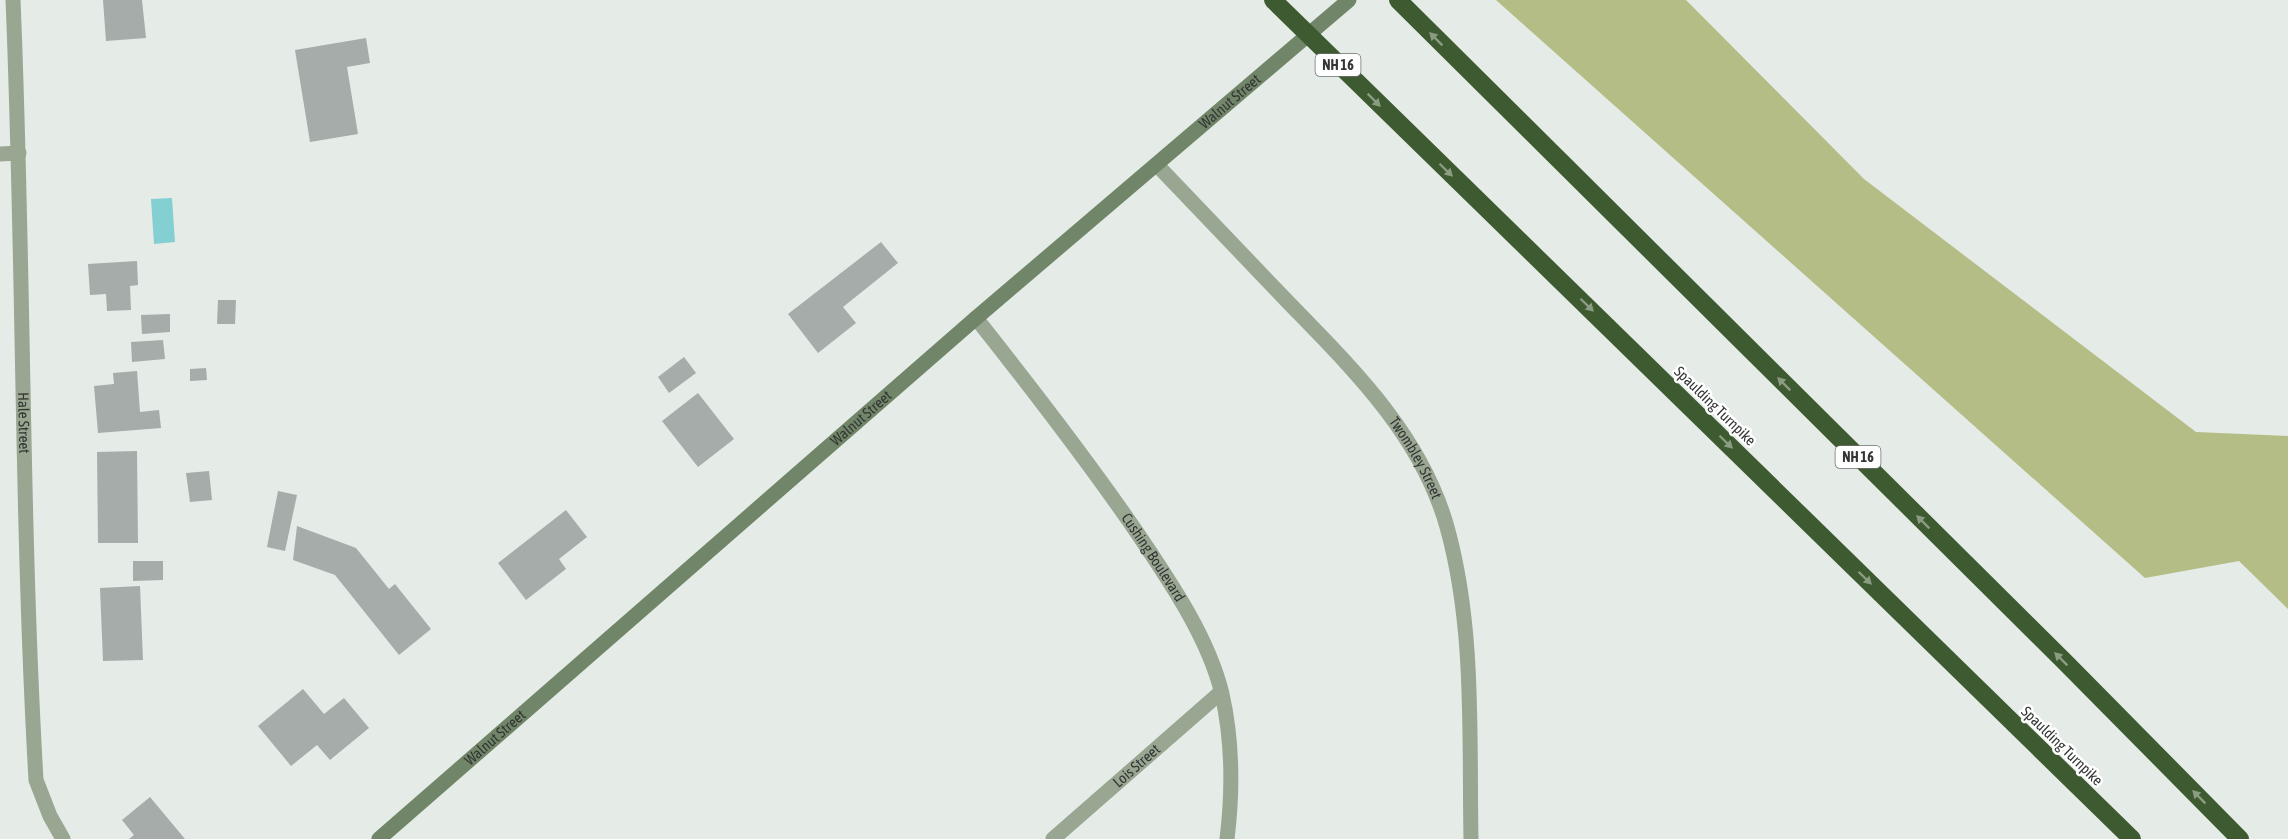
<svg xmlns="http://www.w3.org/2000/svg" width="2288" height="839" font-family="'Asap Condensed',sans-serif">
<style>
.forest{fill:#b4bd86}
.water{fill:#84cfd1}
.building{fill:#a5acaa}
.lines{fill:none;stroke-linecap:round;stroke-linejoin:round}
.street{stroke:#98a692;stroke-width:15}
.secondary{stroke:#718668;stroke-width:15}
.highway{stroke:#3d5a30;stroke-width:18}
.oneway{fill:#8b9c83}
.labels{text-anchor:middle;stroke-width:5;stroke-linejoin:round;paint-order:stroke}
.shield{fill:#fff;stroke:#707271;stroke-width:1.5}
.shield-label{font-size:14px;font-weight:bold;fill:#333634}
.street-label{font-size:15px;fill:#333634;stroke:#fff}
</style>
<rect width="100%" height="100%" fill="#e5ebe7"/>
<path class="forest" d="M1496,0H1686L1864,179L2196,432L2288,436V609L2239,561L2145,578Z"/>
<path class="water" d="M172,198L175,242L154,244L151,199Z"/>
<path class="building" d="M103,0H142L146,38L106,41Z
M366,38L370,63L347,67L358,134L310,142L295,50Z
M881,242L898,263L843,307L856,323L818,353L788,314Z
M137,261L138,285L130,286L131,310L107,311L106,294L90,295L88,264Z
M218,300H236L235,324H217Z
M170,314V332L142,334L141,315Z
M163,340L165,359L132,362L131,342Z
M684,357L696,373L669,393L658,377Z
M206,368L207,380L190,381V369Z
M137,371L140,412L159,410L161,428L98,433L94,386L114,384L113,373Z
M698,393L734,439L698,467L662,421Z
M137,451L138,543H98L97,452Z
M209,471L212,500L190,502L186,473Z
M278,491L297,495L285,551L267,547Z
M566,510L587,537L559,559L566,569L526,600L498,563Z
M297,526L356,548L389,589L395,584L431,629L399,655L335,575L293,560Z
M133,561H163V580L133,581Z
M140,586L143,660L103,661L100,588Z
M303,689L324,714L344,698L369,728L330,760L317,745L291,766L258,726Z
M150,797L185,839H129L134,835L122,820Z"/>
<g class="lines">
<g class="street">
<path id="s1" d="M13,0C24,260 21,520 36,780L50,816L63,839"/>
<path d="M0,154L19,153"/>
<path id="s2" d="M1157,165C1200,210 1243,255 1286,300C1351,367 1421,434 1447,527C1475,627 1469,736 1471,839"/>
<path id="s3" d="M976,318C1033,390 1089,462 1140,537C1171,583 1209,639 1222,694C1233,743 1233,790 1227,839"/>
<path id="s4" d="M1053,839L1221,692"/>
</g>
<path class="secondary" id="s5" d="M379,839L976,318L1349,0"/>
<path class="highway" d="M1273,0L2132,839
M1398,0L2064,661L2240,839"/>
</g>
<defs><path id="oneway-solid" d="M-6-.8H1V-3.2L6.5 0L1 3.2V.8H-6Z" transform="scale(1.5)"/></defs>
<g class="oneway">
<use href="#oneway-solid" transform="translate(1436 39) rotate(-135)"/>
<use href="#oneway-solid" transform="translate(1374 100) rotate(45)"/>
<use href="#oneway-solid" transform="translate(1446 170) rotate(44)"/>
<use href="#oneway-solid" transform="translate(1587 305) rotate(44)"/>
<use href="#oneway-solid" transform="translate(1784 384) rotate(-135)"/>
<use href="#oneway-solid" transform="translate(1726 442) rotate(44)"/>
<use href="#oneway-solid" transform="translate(1923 522) rotate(-135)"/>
<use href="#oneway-solid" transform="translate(1865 578) rotate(44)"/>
<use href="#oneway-solid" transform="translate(2061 659) rotate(-135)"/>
<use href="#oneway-solid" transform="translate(2199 797) rotate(-135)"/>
</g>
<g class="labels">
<g class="shield">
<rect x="1315.5" y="54" width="45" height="22" rx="4.5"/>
<rect x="1835.5" y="446" width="45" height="22" rx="4.5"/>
</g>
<g class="shield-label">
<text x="1338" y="70">NH 16</text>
<text x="1858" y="462">NH 16</text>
</g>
<g class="street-label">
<text dy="5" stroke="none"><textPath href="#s5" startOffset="1126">Walnut Street</textPath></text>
<text transform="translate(1715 406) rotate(44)" y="5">Spaulding Turnpike</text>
<text dy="5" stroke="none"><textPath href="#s5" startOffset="640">Walnut Street</textPath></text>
<text dy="5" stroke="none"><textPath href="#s1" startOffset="423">Hale Street</textPath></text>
<text dy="5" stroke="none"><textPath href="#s2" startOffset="392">Twombley Street</textPath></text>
<text dy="5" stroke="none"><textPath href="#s3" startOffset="298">Cushing Boulevard</textPath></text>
<text dy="5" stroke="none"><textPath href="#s5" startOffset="154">Walnut Street</textPath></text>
<text transform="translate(2062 746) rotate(44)" y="5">Spaulding Turnpike</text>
<text dy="5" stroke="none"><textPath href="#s4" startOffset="111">Lois Street</textPath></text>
</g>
</g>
</svg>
